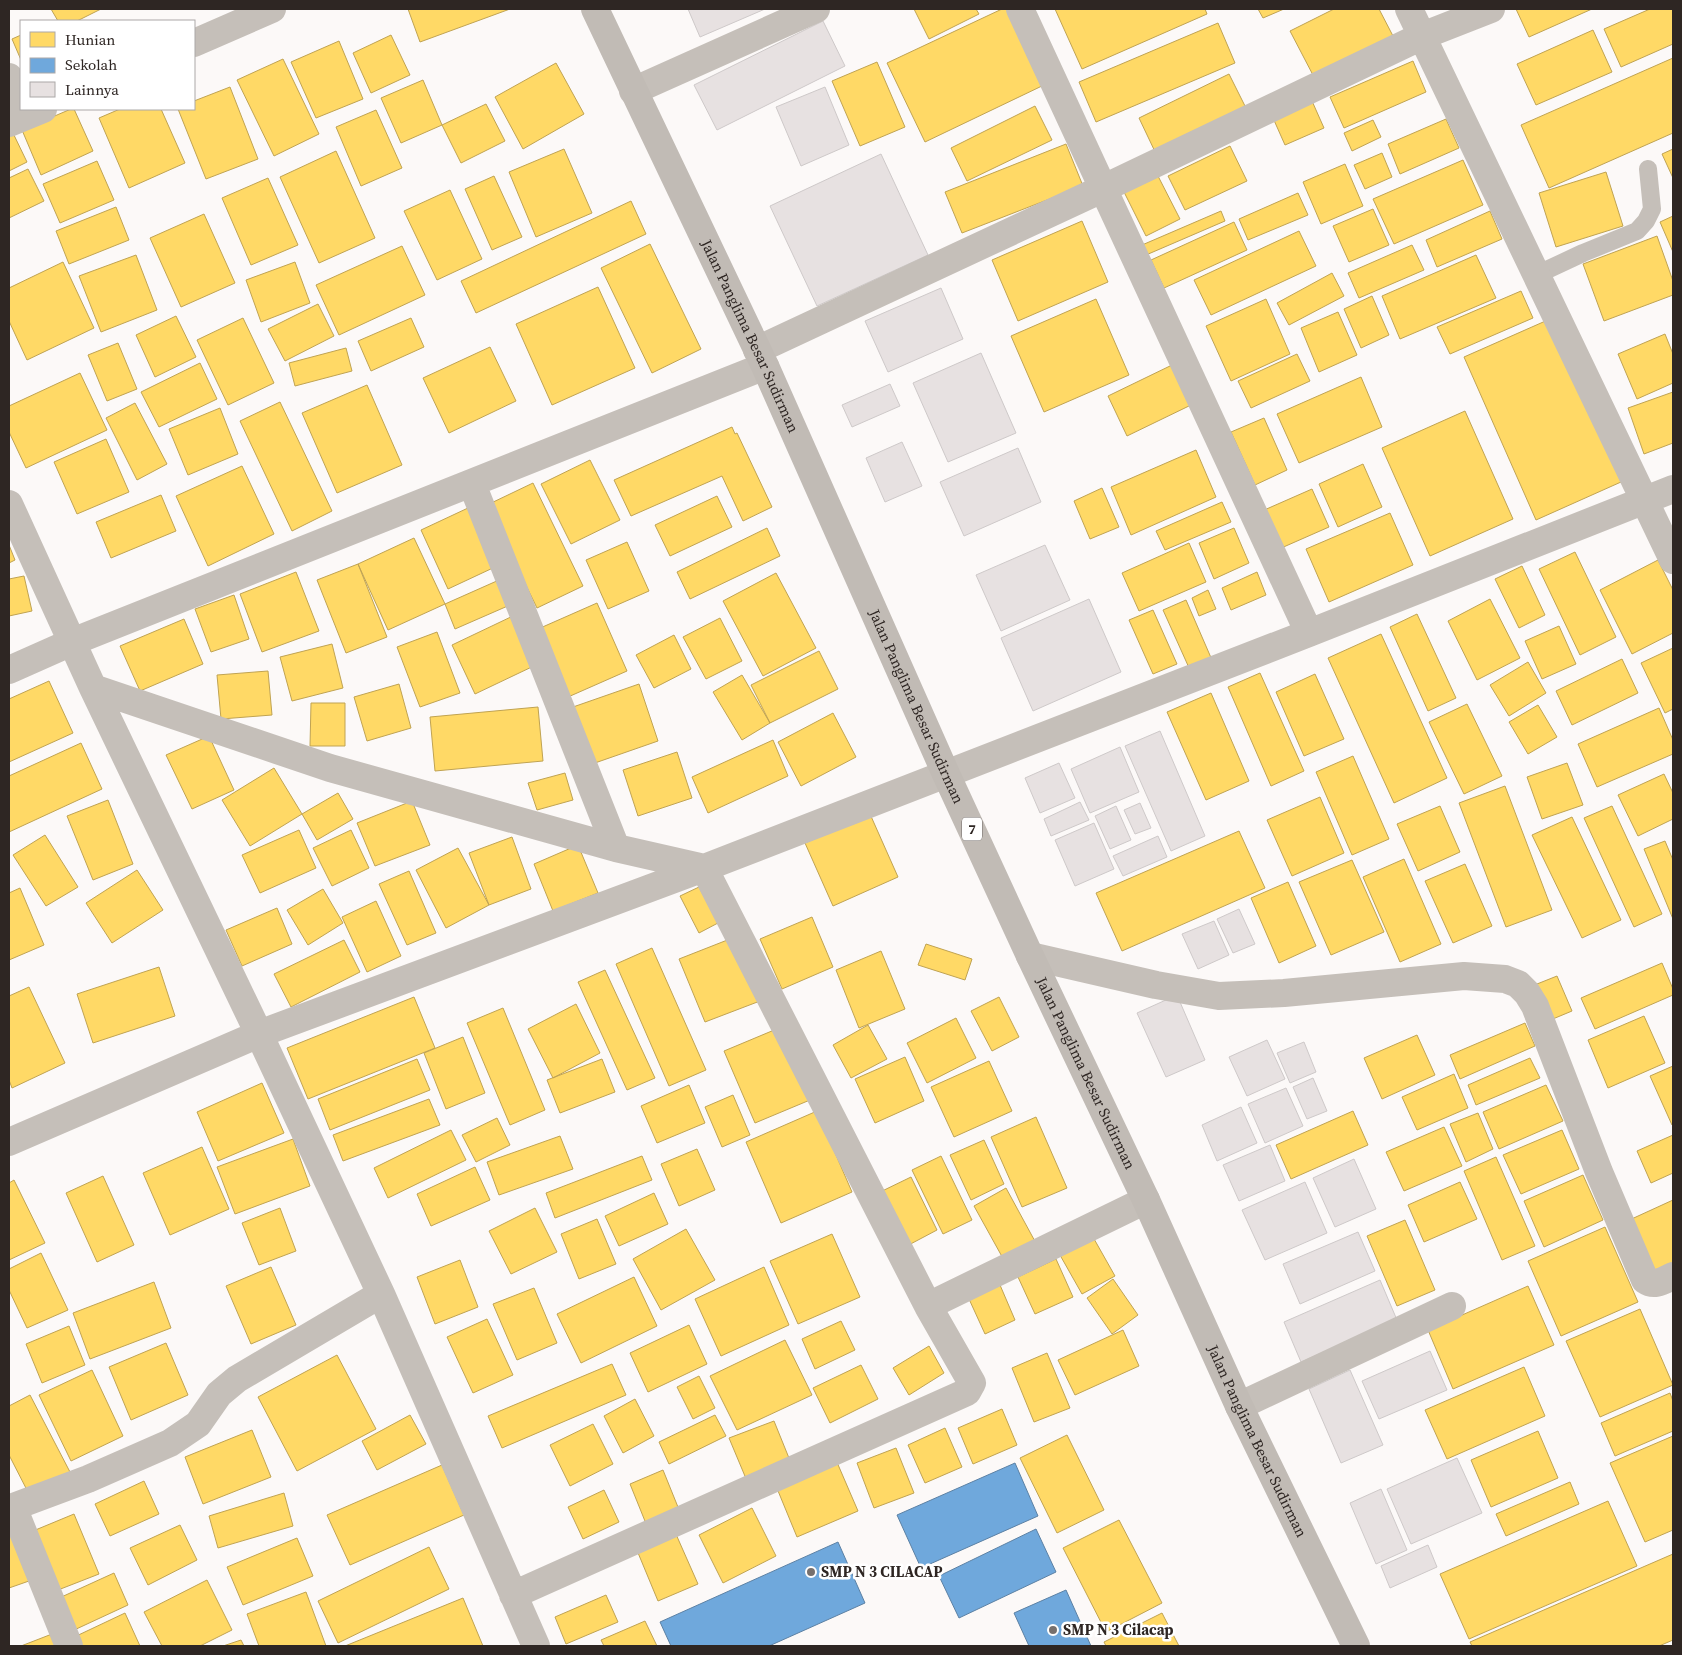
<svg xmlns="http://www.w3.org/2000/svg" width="1682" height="1655" font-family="'Source Serif 4',serif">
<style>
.homes{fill:#ffd966;stroke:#c0a352}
.schools{fill:#6fa8dc;stroke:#5c81a4}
.building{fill:#e7e1e1;stroke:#cec9c9}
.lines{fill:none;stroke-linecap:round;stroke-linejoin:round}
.lane{stroke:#c5bfb9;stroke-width:18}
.street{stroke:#c5bfb9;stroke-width:28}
.highway{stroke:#c1bbb5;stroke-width:28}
.poi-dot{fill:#76706e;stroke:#fff;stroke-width:2}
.labels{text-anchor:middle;stroke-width:5;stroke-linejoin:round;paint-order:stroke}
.shield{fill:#fff;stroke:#6d6765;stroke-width:1}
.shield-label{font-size:14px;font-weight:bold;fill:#2e2623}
.street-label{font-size:15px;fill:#2e2623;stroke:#fff}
.poi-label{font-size:15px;font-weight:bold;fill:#2e2623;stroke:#fff;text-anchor:start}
</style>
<rect width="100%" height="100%" fill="#fcf9f8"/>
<path class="homes" d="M51,9H101L77,21H58Z
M408,9H510L420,42Z
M914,9H976L979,14L929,39Z
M1002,9H1008L1044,85L925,142L887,63Z
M1055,9H1205L1207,14L1082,69Z
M1258,9H1284L1263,18Z
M1334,9H1379L1393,36L1314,77L1290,31Z
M1516,9H1592L1529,37Z
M1650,9H1673V44L1621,67L1604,29Z
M1218,23L1235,63L1096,122L1079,82Z
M1593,30L1612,72L1536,105L1517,64Z
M21,35V60L12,39Z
M391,35L410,75L371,93L353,53Z
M339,41L363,99L316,118L291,62Z
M1673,58V133L1549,188L1521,125Z
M283,59L319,134L274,156L237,80Z
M1413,61L1426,92L1344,128L1330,97Z
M877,62L905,127L860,146L832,81Z
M556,63L584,114L523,149L495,97Z
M1229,74L1249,114L1158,158L1139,118Z
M423,80L442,125L401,143L381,98Z
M230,87L258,159L206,179L178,109H194V101Z
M1312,101L1324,128L1285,145L1273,118Z
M486,104L505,141L461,163L442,125Z
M1035,106L1052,140L967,181L951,148Z
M71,109H74L93,151L41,175L22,130Z
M120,109H161L185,163L129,188L99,118Z
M376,110L402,168L361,186L336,127Z
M1446,119L1459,148L1400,174L1388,144Z
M1373,120L1381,137L1352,151L1344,133Z
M12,131L27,162L9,171V133Z
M1066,144L1083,186L962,233L945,192Z
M1230,146L1247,181L1185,210L1168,176Z
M564,149L592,213L536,237L509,172Z
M1673,149V178L1662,154Z
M336,151L375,238L319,263L280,177Z
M1382,153L1392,177L1365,189L1354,165Z
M1463,160L1483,205L1394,244L1373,199Z
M97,161L114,200L60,223L43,184Z
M1345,164L1363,206L1321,224L1303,182Z
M28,169L44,201L9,218V178Z
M1606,172L1623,226L1556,247L1539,193Z
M494,176L522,237L492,250L465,189Z
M1158,176L1180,219L1146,236L1124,192Z
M268,178L298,245L251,265L222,198Z
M450,190L482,259L437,280L404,211Z
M1298,193L1308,215L1248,240L1239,219Z
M631,201L646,234L476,313L461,281Z
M116,207L129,240L69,264L56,231Z
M1373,209L1389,245L1349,262L1333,226Z
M1221,211L1225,221L1146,255L1142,245Z
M1490,211L1502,239L1437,267L1426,240Z
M204,214L235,283L181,307L150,238Z
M1673,216V252L1660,222Z
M1082,221L1108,282L1018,321L992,260Z
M1234,222L1247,250L1164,288L1151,260Z
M1299,231L1316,266L1211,315L1194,280Z
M1657,236L1673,281V295L1604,321L1583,264Z
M650,244L701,349L652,373L601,268Z
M1412,245L1424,270L1359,298L1348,273Z
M402,246L425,295L339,335L316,285Z
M136,255L157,310L101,332L79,276Z
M1476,255L1496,298L1400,339L1382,296Z
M63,262L94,328L27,360L9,321V288Z
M295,262L310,303L261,322L246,280Z
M1332,273L1344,296L1289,325L1277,303Z
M598,287L635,368L552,405L516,324Z
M1521,291L1533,318L1450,354L1437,327Z
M1372,296L1389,335L1361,348L1344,309Z
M1096,299L1129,375L1044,412L1011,336Z
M1266,299L1290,354L1231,381L1206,326Z
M318,304L334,336L285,361L268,329Z
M1338,312L1357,355L1319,372L1301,328Z
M176,316L196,357L155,377L136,335Z
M243,318L274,383L228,405L197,340Z
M411,318L424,347L371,371L358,341Z
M1550,319L1621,482L1536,520L1464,357Z
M1665,334L1673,354V383L1637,399L1618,354Z
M118,343L137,389L107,401L88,355Z
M490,347L516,401L449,433L423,378Z
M346,348L352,371L295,386L289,363Z
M1297,354L1310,381L1251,408L1238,381Z
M200,363L217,399L159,427L141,392Z
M1172,365L1191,405L1127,436L1108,396Z
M80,373L107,430L26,468L9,432V406Z
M1361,377L1382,427L1299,463L1277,414Z
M367,385L402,465L337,493L302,413Z
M1673,392V443L1644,454L1628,408Z
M280,402L332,511L292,531L240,421Z
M135,403L167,464L137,480L106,418Z
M220,408L238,454L188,475L169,429Z
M1465,411L1513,519L1430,556L1382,448Z
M1264,418L1287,470L1255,485L1231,432Z
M732,427L735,434L737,433L772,507L743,521L722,476L631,516L614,480Z
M106,439L129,492L77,514L54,462Z
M1196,450L1216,497L1131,535L1111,487Z
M590,460L620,520L571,544L541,484Z
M1363,464L1382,507L1338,527L1319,484Z
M242,466L274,534L208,566L176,496Z
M533,483L583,586L537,608L487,505Z
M1102,488L1119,527L1090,539L1074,501Z
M1312,489L1329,527L1279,549L1262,511Z
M161,495L176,531L111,558L96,522Z
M717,496L732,527L670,556L655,525Z
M1222,502L1231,522L1165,550L1156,531Z
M468,508L495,567L448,589L421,530Z
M1390,513L1413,565L1329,602L1306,549Z
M767,528L780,556L690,599L677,572Z
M1234,528L1249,563L1214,579L1199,543Z
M414,538L445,604L388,630L358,564Z
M627,542L649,591L608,609L586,560Z
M1189,543L1206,582L1139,611L1122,573Z
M9,545L15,560L9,563Z
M1575,552L1616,637L1580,655L1539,569Z
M1658,560L1673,590V633L1632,654L1600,590Z
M358,564L387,637L346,653L317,580Z
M1522,566L1545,615L1519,628L1495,579Z
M296,572L319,631L262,652L240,594Z
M1257,572L1266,595L1231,610L1222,588Z
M776,573L816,648L763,676L723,601Z
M24,576L32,611L9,616V579Z
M499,580L510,605L455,629L445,604Z
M1208,590L1216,609L1199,616L1192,598Z
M234,595L249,639L211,652L195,609Z
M1490,599L1520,658L1477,680L1448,621Z
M1186,600L1212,660L1190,670L1163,610Z
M597,603L627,671L568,697L538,629Z
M1153,610L1177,664L1153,674L1129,620Z
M1417,614L1456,698L1428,711L1390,627Z
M515,615L538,664L475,694L452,645Z
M720,618L742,661L706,679L683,637Z
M184,619L203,664L140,691L120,646Z
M1559,626L1576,664L1542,679L1525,641Z
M437,632L460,693L420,707L397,647Z
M1381,634L1447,778L1394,803L1328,658Z
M674,635L691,669L654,688L636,655Z
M332,644L343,688L292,701L280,657Z
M1673,648V709L1665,713L1641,663Z
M819,651L838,689L770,723L751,685Z
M1622,659L1638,693L1572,725L1556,691Z
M1528,662L1546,693L1509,716L1490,685Z
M268,671L272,715L221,719L217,675Z
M1260,673L1304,771L1271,786L1228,687Z
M1315,674L1344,739L1304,756L1276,692Z
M742,675L770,723L742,740L713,692Z
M49,681L73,733L9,762V699Z
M399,684L411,728L367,741L354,697Z
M639,684L658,741L592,764L573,707Z
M1211,693L1249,781L1206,800L1167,712Z
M311,703H345V746H310Z
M1467,704L1502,776L1464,794L1429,722Z
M1538,705L1557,737L1528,754L1509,722Z
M538,707L543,761L435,771L430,717Z
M1659,708L1673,740V754L1597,787L1578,744Z
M833,713L856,757L801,786L778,742Z
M209,736L234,790L192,809L166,755Z
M773,740L788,776L708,813L692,777Z
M81,743L102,789L9,832V776Z
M677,752L692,798L638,816L623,770Z
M1353,756L1389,839L1352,855L1316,772Z
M1567,763L1583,805L1542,819L1527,777Z
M274,768L302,814L250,846L222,800Z
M565,773L573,800L537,810L528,783Z
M1664,774L1673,793V819L1638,836L1618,795Z
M1505,786L1552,910L1506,927L1459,803Z
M338,793L353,819L317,840L302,814Z
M1320,797L1344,853L1292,876L1267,820Z
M108,800L133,864L93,880L67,816Z
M412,801L430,845L375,866L357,823Z
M1440,806L1460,852L1418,871L1397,824Z
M1612,806L1662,914L1634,927L1584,818Z
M870,814L898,877L833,906L805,843Z
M1572,817L1621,920L1582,938L1532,835Z
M299,830L316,868L260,893L242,855Z
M351,830L369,868L332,886L313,848Z
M1239,831L1265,888L1122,951L1096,893Z
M45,835L78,887L46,906L13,855Z
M512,837L531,889L489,905L469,853Z
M1665,841L1673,860V919L1644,849Z
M578,845L598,893L553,911L534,864Z
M458,848L489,905L446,928L416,870Z
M1404,859L1441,944L1400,962L1363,877Z
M1352,860L1384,932L1331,955L1299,882Z
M1465,864L1492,926L1453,943L1425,881Z
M137,870L163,910L112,943L86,903Z
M409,871L436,933L407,945L379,884Z
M1288,882L1316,946L1279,963L1251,898Z
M699,887L718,923L699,933L680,896Z
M20,888L44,945L9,960V893Z
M323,889L343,923L308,945L287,910Z
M376,901L401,956L367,972L342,917Z
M277,908L292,944L242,966L226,930Z
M812,917L833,967L782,989L760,939Z
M735,937L760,1001L705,1022L679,959Z
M344,940L360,972L291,1007L274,974Z
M926,944L972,959L965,980L918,965Z
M652,948L706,1070L669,1086L616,964Z
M881,951L905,1009L859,1028L836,970Z
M1662,963L1673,989V995L1595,1029L1581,998Z
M159,967L175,1016L93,1043L77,994Z
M605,970L655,1078L627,1090L578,982Z
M1557,976L1572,1011L1548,1021L1532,986Z
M29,987L65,1063L12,1088L9,1080V996Z
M414,997L435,1048L308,1099L287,1048Z
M999,997L1019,1037L992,1051L971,1011Z
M576,1004L600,1053L553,1078L528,1029Z
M503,1008L545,1110L510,1125L467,1023Z
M1644,1016L1665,1063L1608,1088L1588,1040Z
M956,1018L976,1058L927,1083L907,1043Z
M1525,1023L1535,1046L1460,1079L1450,1055Z
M868,1025L887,1059L851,1078L833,1045Z
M779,1028L810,1100L755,1123L724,1051Z
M1417,1035L1435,1075L1382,1099L1364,1058Z
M463,1037L485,1093L446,1109L424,1053Z
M905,1057L924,1101L875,1123L855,1079Z
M1530,1058L1540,1078L1476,1105L1468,1085Z
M417,1059L430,1090L330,1130L318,1099Z
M602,1059L615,1092L560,1113L547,1080Z
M989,1061L1012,1111L954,1137L931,1087Z
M1673,1066V1125H1672L1650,1076Z
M1454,1074L1468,1108L1417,1130L1402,1097Z
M262,1083L284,1133L218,1161L197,1112Z
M689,1085L705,1123L657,1143L641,1106Z
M1546,1085L1563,1121L1499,1149L1483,1112Z
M733,1095L750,1135L722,1147L705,1107Z
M429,1099L440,1125L343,1161L333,1135Z
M817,1111L852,1192L781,1223L746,1142Z
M1353,1111L1368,1145L1291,1179L1276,1145Z
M1478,1113L1493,1149L1466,1162L1450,1124Z
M1036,1117L1067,1188L1022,1207L991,1137Z
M497,1118L510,1145L476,1162L462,1135Z
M1444,1127L1462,1166L1404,1191L1386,1152Z
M451,1130L466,1160L388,1198L374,1168Z
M1562,1130L1579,1169L1521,1194L1503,1155Z
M1673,1135V1173L1651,1183L1637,1151Z
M560,1136L573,1169L499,1195L487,1162Z
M293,1139L310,1186L235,1214L217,1167Z
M984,1140L1004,1184L971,1200L950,1155Z
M202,1147L229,1209L170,1235L143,1173Z
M697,1149L715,1190L679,1206L661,1164Z
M642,1156L652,1180L555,1218L546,1193Z
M941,1156L972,1220L943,1234L912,1170Z
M1496,1157L1535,1246L1502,1260L1464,1171Z
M475,1167L490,1200L431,1226L417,1194Z
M1583,1175L1603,1220L1544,1247L1524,1201Z
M103,1176L134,1245L97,1262L66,1193Z
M911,1177L937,1230L903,1248L876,1194Z
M14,1180L45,1243L9,1260V1183Z
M1460,1182L1477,1219L1424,1242L1408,1205Z
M1006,1188L1037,1245L1005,1262L974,1206Z
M654,1193L668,1224L619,1246L605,1216Z
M1673,1200V1263L1648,1274L1625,1222Z
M280,1208L296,1251L259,1265L242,1223Z
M535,1208L557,1252L511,1274L489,1231Z
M597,1219L616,1264L579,1279L561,1234Z
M1405,1220L1435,1290L1397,1306L1367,1236Z
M1605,1227L1638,1302L1561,1336L1528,1261Z
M686,1229L715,1280L661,1310L633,1259Z
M1089,1230L1115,1276L1082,1294L1056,1248Z
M832,1234L860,1297L798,1324L770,1261Z
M41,1253L68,1310L27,1328L9,1290V1269Z
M1056,1259L1073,1297L1035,1314L1018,1277Z
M460,1260L478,1307L435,1324L417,1277Z
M271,1267L296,1325L251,1344L226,1286Z
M764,1267L789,1325L721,1356L695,1299Z
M634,1277L657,1326L581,1363L557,1314Z
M1113,1279L1138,1315L1112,1334L1087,1298Z
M154,1282L171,1328L90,1359L73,1313Z
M1000,1285L1015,1320L985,1334L969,1299Z
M1528,1286L1554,1345L1453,1389L1428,1330Z
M534,1288L557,1343L517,1360L493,1304Z
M1640,1309L1673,1385L1600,1417L1566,1341Z
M487,1319L513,1375L473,1393L447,1337Z
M841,1321L855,1350L815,1369L802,1339Z
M689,1325L707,1364L648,1392L630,1353Z
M69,1326L85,1365L42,1383L26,1344Z
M1123,1330L1139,1366L1075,1395L1058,1360Z
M785,1340L812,1395L737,1430L710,1376Z
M166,1343L188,1395L131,1420L109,1367Z
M929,1346L944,1373L909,1395L893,1368Z
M1047,1353L1070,1408L1034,1422L1012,1368Z
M337,1355L376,1429L297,1471L258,1397Z
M612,1364L626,1395L502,1448L488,1416Z
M861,1365L878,1399L830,1423L813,1388Z
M1524,1367L1545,1416L1447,1459L1425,1410Z
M92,1370L123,1436L71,1461L39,1395Z
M699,1376L715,1408L693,1419L677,1387Z
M1670,1393L1673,1401V1431L1615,1456L1601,1423Z
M30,1395L70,1472L29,1494L9,1455V1406Z
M635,1399L654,1436L623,1453L604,1416Z
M1002,1409L1017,1445L973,1464L958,1428Z
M410,1415L426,1444L377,1470L362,1441Z
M715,1415L726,1436L669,1464L659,1442Z
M774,1421L791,1463L747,1481L729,1438Z
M593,1424L613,1464L570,1486L550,1445Z
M945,1428L962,1467L925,1483L908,1445Z
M252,1430L271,1477L203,1504L185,1457Z
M1538,1431L1558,1478L1491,1507L1471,1460Z
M1067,1435L1104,1510L1057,1533L1020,1458Z
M1673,1436V1530L1645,1542L1610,1463Z
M896,1448L914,1493L874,1508L857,1463Z
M836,1460L858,1511L797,1537L776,1486Z
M442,1465L464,1515L350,1565L327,1515Z
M663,1470L682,1517L649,1531L630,1484Z
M144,1481L159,1514L110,1536L95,1504Z
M1570,1482L1579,1504L1506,1536L1496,1514Z
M604,1490L619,1522L583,1539L568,1507Z
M284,1493L293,1526L218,1548L209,1516Z
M1608,1501L1637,1566L1469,1639L1440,1574Z
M752,1508L776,1556L723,1583L699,1535Z
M74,1514L99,1574L58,1590L33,1531Z
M1119,1520L1162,1603L1106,1632L1063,1548Z
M180,1525L197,1560L148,1585L130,1548Z
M9,1526L29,1581L9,1588Z
M675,1532L698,1584L658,1601L636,1548Z
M297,1538L313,1576L243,1605L227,1567Z
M429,1547L449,1589L338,1643L318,1601Z
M1673,1554V1640L1659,1646H1472L1470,1642Z
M114,1573L128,1605L72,1631L57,1599Z
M207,1580L232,1630L200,1646H162L144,1612Z
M306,1592L326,1646H259L247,1614Z
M606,1595L618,1622L566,1644L555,1617Z
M463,1598L483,1646H345Z
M125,1613L140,1646H74L70,1639Z
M1162,1613L1179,1646H1106L1104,1642Z
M645,1621L657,1646H604L601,1640Z
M52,1634L57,1646H21Z
M241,1640L244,1646H223Z"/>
<path class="schools" d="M1015,1463L1038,1516L921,1568L897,1515Z
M1036,1529L1056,1572L959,1618L939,1576Z
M838,1542L865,1603L769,1646H671L660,1622Z
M1066,1590L1091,1646H1029L1014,1613Z"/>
<path class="building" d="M688,9H765L700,37Z
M823,21L845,66L717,130L694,85Z
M825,87L849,145L801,166L776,107Z
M881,154L928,255L817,306L770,206Z
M941,288L963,339L888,372L865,321Z
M981,353L1016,433L948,462L913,383Z
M890,384L900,406L852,427L842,405Z
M902,442L922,486L885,502L866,458Z
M1018,448L1041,502L964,536L940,482Z
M1045,545L1070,600L1001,631L976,575Z
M1089,599L1121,672L1033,711L1001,638Z
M1160,731L1205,836L1171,851L1125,746Z
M1120,747L1139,792L1090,813L1071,769Z
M1059,763L1075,798L1040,813L1025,778Z
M1080,802L1089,820L1051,836L1044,819Z
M1140,803L1151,828L1135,834L1124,810Z
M1116,806L1131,840L1110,849L1095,816Z
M1094,823L1114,869L1075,886L1055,840Z
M1158,836L1167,857L1123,876L1113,856Z
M1239,909L1255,944L1233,953L1217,919Z
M1214,921L1229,955L1198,969L1182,934Z
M1177,995L1205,1060L1166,1077L1137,1013Z
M1267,1040L1285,1079L1247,1096L1229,1057Z
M1304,1042L1316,1072L1290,1083L1277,1053Z
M1313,1078L1327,1111L1307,1119L1293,1087Z
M1286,1088L1303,1126L1265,1143L1248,1104Z
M1241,1107L1257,1143L1217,1161L1202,1125Z
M1270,1145L1285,1181L1239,1201L1223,1165Z
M1354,1159L1376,1209L1335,1227L1313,1178Z
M1305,1182L1327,1233L1265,1260L1242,1210Z
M1358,1232L1375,1271L1300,1304L1283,1264Z
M1380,1280L1397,1320L1301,1362L1284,1322Z
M1430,1351L1447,1390L1379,1419L1362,1381Z
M1350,1370L1383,1445L1341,1463L1309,1389Z
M1457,1458L1482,1513L1411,1544L1387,1489Z
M1381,1489L1407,1550L1376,1564L1350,1503Z
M1428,1545L1437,1567L1390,1588L1381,1566Z"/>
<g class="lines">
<path class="lane" d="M1536,275L1583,253L1637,231L1646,221L1652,209L1648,169"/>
<path class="street" d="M1020,9L1309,633
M1409,9L1673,560
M194,43L272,9
M9,77L21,105
M633,91L816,9
M9,123L43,109
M757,350L1102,189L1422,36L1491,9
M472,484L616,848
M9,504L93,688L259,1034L381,1294L536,1646
M9,670L72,642L765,366
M93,688L330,768L616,848L704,868L928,1306L972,1383L967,1392L513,1595
M1030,956L1156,985L1219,996L1284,993L1464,976L1505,979L1518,984L1527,993L1535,1006L1599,1172L1645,1280C1655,1287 1664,1280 1673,1276
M9,1142L259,1034L704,868L1309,633L1673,489
M928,1306L1146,1200
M1239,1406L1452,1306
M13,1507L88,1479L170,1443L198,1424L219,1394L237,1379L381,1294
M9,1509L13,1507L69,1646"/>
<path class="highway" id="s1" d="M595,9L765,366L946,774L1030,956L1146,1200L1239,1406L1356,1646"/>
</g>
<g class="poi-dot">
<circle cx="811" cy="1572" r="5"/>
<circle cx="1053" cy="1630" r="5"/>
</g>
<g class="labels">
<rect class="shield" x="962" y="817.5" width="20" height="23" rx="4"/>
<g class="shield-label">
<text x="972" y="834">7</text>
</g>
<g class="street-label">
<text dy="5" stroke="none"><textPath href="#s1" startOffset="362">Jalan Panglima Besar Sudirman</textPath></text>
<text dy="5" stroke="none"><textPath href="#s1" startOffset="768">Jalan Panglima Besar Sudirman</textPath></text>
<text dy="5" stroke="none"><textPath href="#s1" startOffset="1172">Jalan Panglima Besar Sudirman</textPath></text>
<text dy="5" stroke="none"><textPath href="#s1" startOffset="1578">Jalan Panglima Besar Sudirman</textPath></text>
</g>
<g class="poi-label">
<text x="821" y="1577">SMP N 3 CILACAP</text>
<text x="1063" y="1635">SMP N 3 Cilacap</text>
</g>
</g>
<rect width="1682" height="1655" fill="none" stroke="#2e2623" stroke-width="20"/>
<rect x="20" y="20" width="175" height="90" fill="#ffffff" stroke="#aba8a7"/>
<rect x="30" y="32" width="25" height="15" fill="#ffd966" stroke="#aba8a7"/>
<text x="65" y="45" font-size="15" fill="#2e2623">Hunian</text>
<rect x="30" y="58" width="25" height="15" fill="#6fa8dc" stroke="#aba8a7"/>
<text x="65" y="70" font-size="15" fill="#2e2623">Sekolah</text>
<rect x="30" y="82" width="25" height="15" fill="#e7e1e1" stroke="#aba8a7"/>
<text x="65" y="95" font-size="15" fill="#2e2623">Lainnya</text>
</svg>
